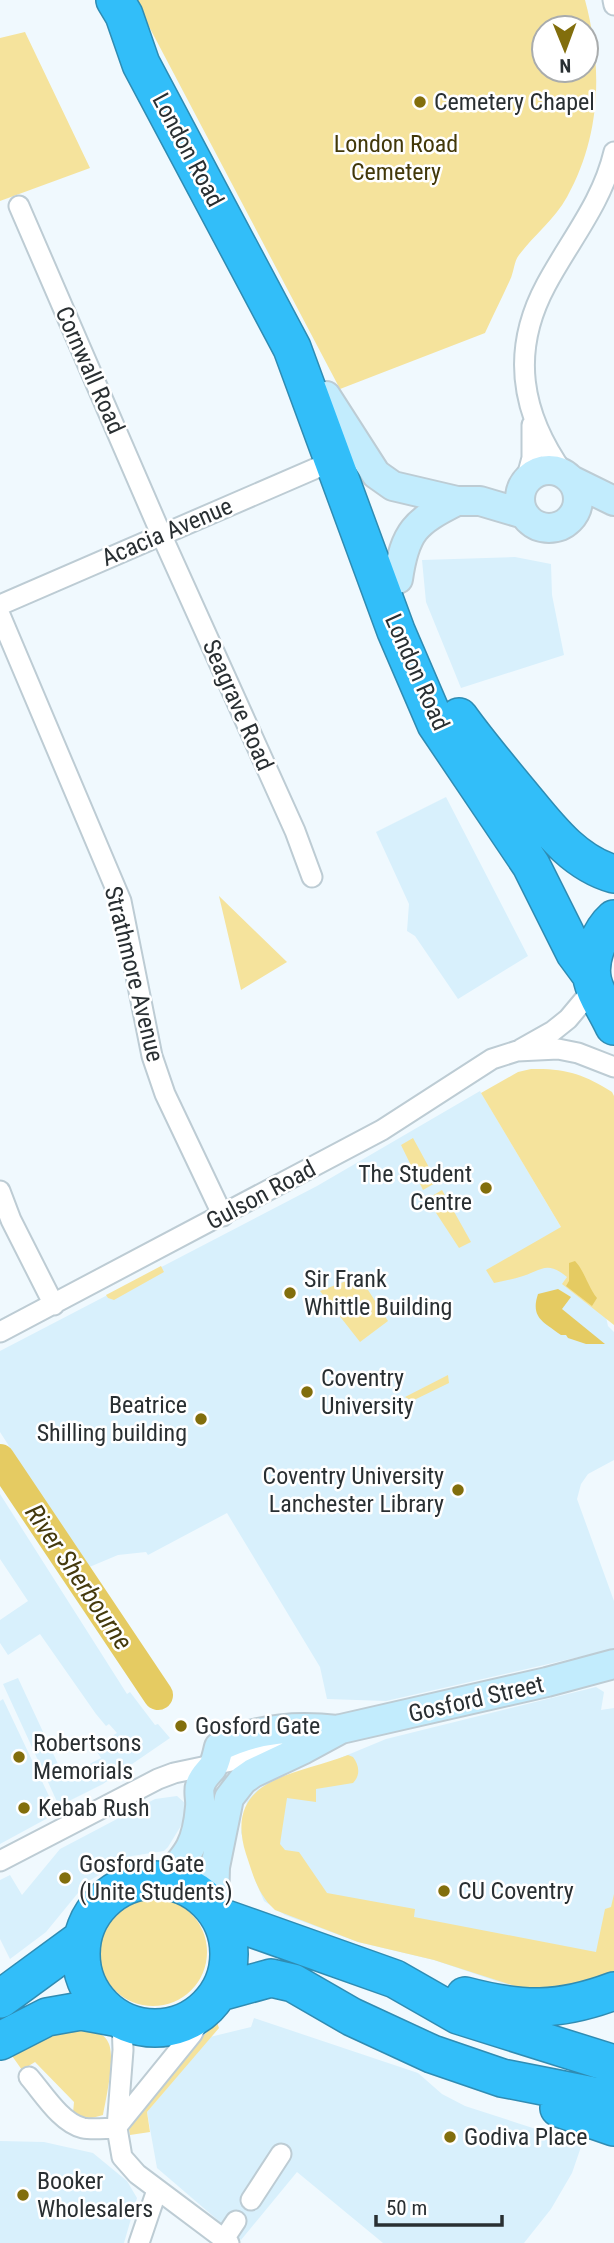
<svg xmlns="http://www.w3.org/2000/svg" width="614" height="2243" font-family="'Roboto Condensed',sans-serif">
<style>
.built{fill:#d8f0fc}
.green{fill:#f5e39c;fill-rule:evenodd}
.water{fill:#e5cb62}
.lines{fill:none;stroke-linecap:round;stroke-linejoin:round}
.river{stroke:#e5cb62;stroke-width:30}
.street-casing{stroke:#bdccd4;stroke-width:23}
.secondary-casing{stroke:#bdccd4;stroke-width:32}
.highway-casing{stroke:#2f8cb3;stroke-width:40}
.street{stroke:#fff;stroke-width:19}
.secondary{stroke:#c2ecfd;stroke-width:28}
.highway{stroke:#32bef9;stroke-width:37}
.poi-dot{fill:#826e0c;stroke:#fff;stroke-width:2.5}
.labels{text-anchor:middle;stroke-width:5;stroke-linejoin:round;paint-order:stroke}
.poi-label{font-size:24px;fill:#292f32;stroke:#fff;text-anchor:start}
.park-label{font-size:24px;fill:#423809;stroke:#fff}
.street-label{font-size:24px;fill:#292f32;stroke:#fff}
.water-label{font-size:26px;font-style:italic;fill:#44390c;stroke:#fff}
</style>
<rect width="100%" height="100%" fill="#f0f9fe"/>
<path class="built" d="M515,557L551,564L552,595L564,655L461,688L426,602L422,560Z
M446,797L528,956L458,999L415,936L407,931L409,904L376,832Z
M480,1091L561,1227L606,1317L608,1326L614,1332V1460L588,1474L581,1484L577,1499L614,1601V1649L386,1701L327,1699L320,1667L227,1513L148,1555L146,1552L118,1555L87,1568L0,1432V1351L317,1186Z
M0,1494L127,1694L130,1692L155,1725L158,1724L170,1738L103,1784L59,1806L3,1684L18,1678L64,1777L101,1758L94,1747L117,1733L109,1724L106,1726L96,1714L40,1634L8,1655L0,1643V1620L28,1601L0,1559Z
M596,1687L604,1692L601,1710L614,1708V1974L511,1986L434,1960L358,1942L285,1915L264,1901L255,1880L241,1832L247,1801L257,1790L277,1778L321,1766L386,1739Z
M3,1699L57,1813L0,1844V1701Z
M177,1796L186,1804L187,1816L168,1847L164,1851L132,1856L87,1882L46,1932L10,1959L0,1939V1880L10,1875L22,1895L60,1849L155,1799Z
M254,2018L418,2073L442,2094L465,2106L582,2144L572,2173L551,2209L524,2243H383L297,2172L241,2240L157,2168L147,2112L210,2037L251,2027Z
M0,2141L44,2142L93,2153L127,2181L137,2198L124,2243H0Z"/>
<path class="green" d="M135,0H585C603,67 601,136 567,197C555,219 534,235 519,255C514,261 514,272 510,280C502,298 493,315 485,333L340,389ZM544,28H586V70H544Z
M25,32L90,168L0,201V38Z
M219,896L287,962L241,990Z
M531,1069C565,1068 584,1074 612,1092L614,1096V1325L562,1284L567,1277C547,1261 544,1269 523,1276C514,1279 504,1281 494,1283L486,1270L561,1227L481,1093L518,1072Z
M413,1138L437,1182L423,1190L401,1145Z
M442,1190L471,1242L459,1248L427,1199Z
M161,1266L164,1272L114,1300L108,1298L106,1295Z
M359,1276L388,1321L360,1342L320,1291Z
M448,1375L449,1383L412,1401L405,1397Z
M348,1755L353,1757C359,1765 361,1775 353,1783L316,1789V1802L287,1798L280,1844L285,1850L299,1852L327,1893L415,1909L414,1917L596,1952L605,1909L611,1907L614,1894V1974L576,1986L527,1990L434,1960L358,1942L275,1910C258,1895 253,1875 246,1854C222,1777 297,1775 348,1755Z
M99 1952a54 54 0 1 1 108 0a54 54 0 1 1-108 0Z
M217,2022L219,2028L147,2112L150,2132L130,2135L129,2129L132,2122L183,2057Z
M90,2029C97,2032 105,2035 108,2042C116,2055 106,2099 103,2115L81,2121L73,2113L74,2102L35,2062L22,2070L10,2053L59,2030Z"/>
<path class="water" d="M575,1261C584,1270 588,1287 597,1298L592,1306L566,1286L569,1281V1263Z
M558,1289L571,1297L562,1309L605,1344H586L568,1338L566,1335H561C544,1322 530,1318 538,1294Z"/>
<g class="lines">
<path class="river" d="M0,1459L158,1695"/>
<g class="street-casing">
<path id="street" d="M613,0L614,5
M19,206L161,534L295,831L312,877
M564,474C521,414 510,352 546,285C570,240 602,203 614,152
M526,480L532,458V425
M0,605L335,460
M0,615L121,901L152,1056L165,1094L223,1216
M521,1049L553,1031L568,1019L594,988
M0,1191L11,1220L54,1305
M0,1332L382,1130L492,1059L517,1051L558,1049L578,1053L614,1067
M0,1861L158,1779L174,1773L283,1750
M122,2020L123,2050L117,2128L122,2157L137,2174L229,2243
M29,2077C43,2093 61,2123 83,2128C93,2130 106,2128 117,2128
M119,2124L192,2034L207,2006
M251,2200L281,2154
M224,2239L236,2221
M139,2243L157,2190"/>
</g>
<g class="secondary-casing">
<path id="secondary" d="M326,396L376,474L393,486L457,501H480L524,514
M520 499a29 29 0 1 1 58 0a29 29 0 1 1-58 0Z
M571,480L614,501
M398,579C405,531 415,522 457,501
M165,1879C189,1854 197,1843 200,1807C201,1800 198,1792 200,1786C202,1778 207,1774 212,1768C216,1762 217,1754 219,1747C257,1728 296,1725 337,1730
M214,1906L215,1867L229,1798L243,1780L253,1773L304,1749L341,1729L547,1682L614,1664"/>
</g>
<g class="highway-casing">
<path id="highway" d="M115,0L124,15L141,64L292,348L396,631L436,724L531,865L575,953L589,972
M459,717C477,742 497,766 517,790C544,822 571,862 614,874
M614,919C606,926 600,937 596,947C583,982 600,996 614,1026
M81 1954a74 74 0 1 1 148 0a74 74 0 1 1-148 0Z
M223,1918L395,1979L458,2015L614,2064
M220,1992L271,1978L293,1983L352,2017L432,2054L502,2078L614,2100
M465,1996C522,2011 558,2012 614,1991
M0,1999L82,1939
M0,2041L47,2017L81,2011L114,2017
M559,2108L614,2127"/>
</g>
<use href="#street" class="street"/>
<use href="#secondary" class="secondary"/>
<use href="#highway" class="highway"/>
</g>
<g class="poi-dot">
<circle cx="420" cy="102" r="7"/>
<circle cx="486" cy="1188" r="7"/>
<circle cx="290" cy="1293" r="7"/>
<circle cx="307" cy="1392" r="7"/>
<circle cx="201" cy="1419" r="7"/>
<circle cx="458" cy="1490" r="7"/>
<circle cx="181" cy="1726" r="7"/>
<circle cx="19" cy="1757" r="7"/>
<circle cx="24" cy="1808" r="7"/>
<circle cx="65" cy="1878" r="7"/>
<circle cx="444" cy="1891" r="7"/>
<circle cx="450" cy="2137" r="7"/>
<circle cx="23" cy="2195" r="7"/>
</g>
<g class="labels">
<g class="poi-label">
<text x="434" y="110">Cemetery Chapel</text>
<text x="472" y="1182" text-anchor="end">The Student<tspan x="472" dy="28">Centre</tspan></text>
<text x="304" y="1287">Sir Frank<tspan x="304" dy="28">Whittle Building</tspan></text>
<text x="321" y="1386">Coventry<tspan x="321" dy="28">University</tspan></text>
<text x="187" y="1413" text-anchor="end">Beatrice<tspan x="187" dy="28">Shilling building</tspan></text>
<text x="444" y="1484" text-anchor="end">Coventry University<tspan x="444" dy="28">Lanchester Library</tspan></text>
<text x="195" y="1734">Gosford Gate</text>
<text x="33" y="1751">Robertsons<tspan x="33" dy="28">Memorials</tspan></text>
<text x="38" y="1816">Kebab Rush</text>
<text x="79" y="1872">Gosford Gate<tspan x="79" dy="28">(Unite Students)</tspan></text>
<text x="458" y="1899">CU Coventry</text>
<text x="464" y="2145">Godiva Place</text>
<text x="37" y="2189">Booker<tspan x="37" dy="28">Wholesalers</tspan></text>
</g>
<g class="park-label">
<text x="396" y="152">London Road<tspan x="396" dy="28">Cemetery</tspan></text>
</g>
<g class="street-label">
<text transform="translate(188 150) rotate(62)" y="8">London Road</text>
<text transform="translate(90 370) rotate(66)" y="8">Cornwall Road</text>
<text transform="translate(167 532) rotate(-23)" y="8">Acacia Avenue</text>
<text transform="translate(417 672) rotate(66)" y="8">London Road</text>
<text transform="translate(238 705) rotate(66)" y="8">Seagrave Road</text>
<text transform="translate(134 974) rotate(76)" y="8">Strathmore Avenue</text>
<text transform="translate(261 1195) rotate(-28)" y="8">Gulson Road</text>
<text transform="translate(476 1699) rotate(-13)" y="8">Gosford Street</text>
</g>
<g class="water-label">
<text transform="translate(79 1577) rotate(56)" y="9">River Sherbourne</text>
</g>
</g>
<g transform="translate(565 49) rotate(179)"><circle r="33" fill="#ffffff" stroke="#a9acad" stroke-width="2"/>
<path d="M0-5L12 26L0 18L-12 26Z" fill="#826e0c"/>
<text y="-10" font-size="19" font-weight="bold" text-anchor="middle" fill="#292f32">N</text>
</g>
<path d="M376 2215v10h126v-10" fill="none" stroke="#292f32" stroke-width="3.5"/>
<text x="386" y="2215" font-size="21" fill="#292f32" stroke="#ffffff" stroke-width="5" paint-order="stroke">50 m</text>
</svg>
